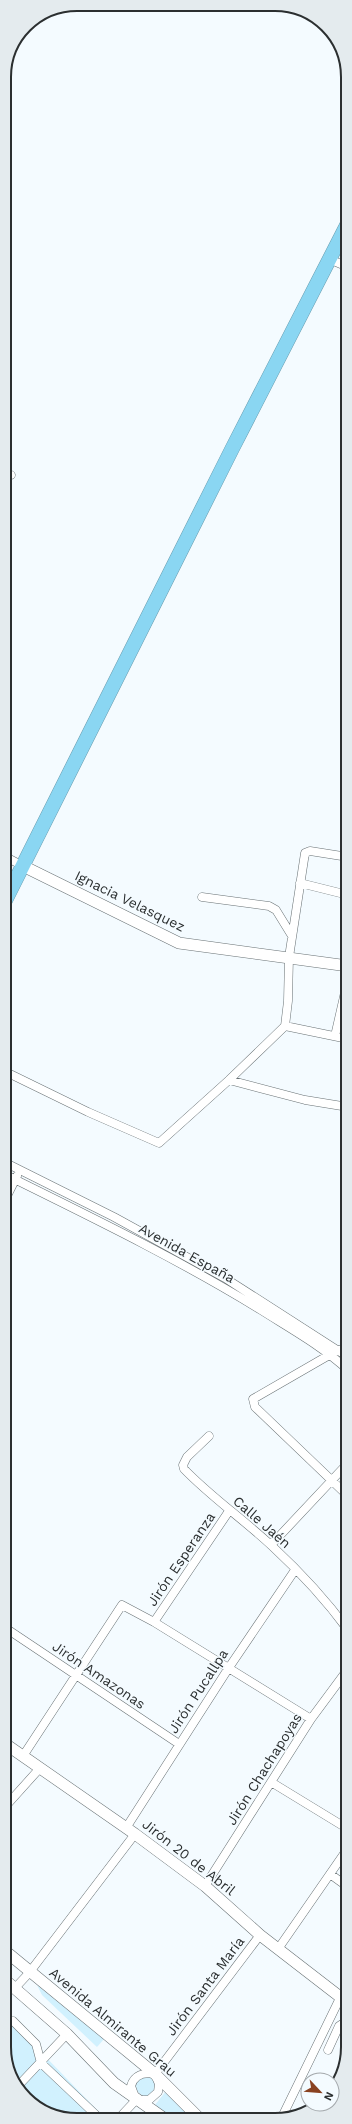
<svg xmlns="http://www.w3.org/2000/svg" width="352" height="2124" font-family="'Work Sans',sans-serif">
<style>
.green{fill:#d1f1fe}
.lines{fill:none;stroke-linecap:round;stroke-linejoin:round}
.street-casing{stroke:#687174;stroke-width:9}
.secondary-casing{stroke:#687174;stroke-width:12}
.highway-casing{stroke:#699cae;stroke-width:15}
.street{stroke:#fff;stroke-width:8}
.secondary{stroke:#fff;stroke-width:11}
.highway{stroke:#8ad6f2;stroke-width:14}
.labels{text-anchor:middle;stroke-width:3;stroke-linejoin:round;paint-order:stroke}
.street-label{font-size:14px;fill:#2b2f30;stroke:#f4fbff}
.rim{fill:none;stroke:#2b2f30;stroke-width:2}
</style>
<rect width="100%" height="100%" fill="#f4fbff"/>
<path class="green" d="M37,1985L104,2039L97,2047L42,1995Z
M10,2020L98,2111L94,2118H58L22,2095L4,2052V2025Z
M136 2086a10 10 0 1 1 20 0a10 10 0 1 1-20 0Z
M166,2091L192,2119H175L155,2105Z"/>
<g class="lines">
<g class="street-casing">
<path id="street" d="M329,259L348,267
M4,476L11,475
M4,856L23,866
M300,883L348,895
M202,897L269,906L276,910L292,936
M285,1026L348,1039
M335,1036L348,979
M4,1071L88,1112L159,1143L229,1080L285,1026L288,1001L289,957L305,853L310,851L348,857
M229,1080L305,1100L348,1107
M4,1162L114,1217L225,1278L348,1357
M4,1174C91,1217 178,1259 261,1310C291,1329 322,1346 348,1370
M4,1202L17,1176
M348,1346L331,1354L253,1399L255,1407L348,1496
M209,1436L187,1457L183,1465L184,1469C211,1497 243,1519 272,1546C299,1571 326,1600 348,1630
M271,1545L348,1463
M154,1622L229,1511
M4,1627L179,1744
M23,1756L122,1605L154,1622L311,1719
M271,1782L348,1829
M4,1808L40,1768
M126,1828L228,1669L295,1570
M330,1874L348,1887
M205,1886L311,1719L348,1669
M278,1949L348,1848
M15,1988L29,1973L135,1834
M13,2021L36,2044L41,2063L96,2115L94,2118
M328,2050L339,2026L345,2022L348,2023
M155,2074L260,1935
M18,2086L67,2034
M135,2097L131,2086C134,2075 144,2072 155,2074
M137,2100H149L158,2092L159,2084L156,2077
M119,2118L136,2100
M281,2119L340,1998"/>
</g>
<g class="secondary-casing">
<path id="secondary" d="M23,866L179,943L348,966
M4,1743L135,1834L205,1886L260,1935L348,2003
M4,1950L155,2074L200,2119
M4,1979L67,2034L114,2083L165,2119"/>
</g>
<g class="highway-casing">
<path id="highway" d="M4,903L232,449L348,223"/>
</g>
<use href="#street" class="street"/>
<use href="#secondary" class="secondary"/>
<use href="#highway" class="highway"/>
</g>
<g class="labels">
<g class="street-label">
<text transform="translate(130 901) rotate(26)" y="5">Ignacia Velasquez</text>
<text transform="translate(187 1253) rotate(29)" y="5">Avenida España</text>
<text transform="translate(262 1522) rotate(41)" y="5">Calle Jaén</text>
<text transform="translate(181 1559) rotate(-56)" y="5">Jirón Esperanza</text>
<text transform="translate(99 1675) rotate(34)" y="5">Jirón Amazonas</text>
<text transform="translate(198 1691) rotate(-57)" y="5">Jirón Pucallpa</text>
<text transform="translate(264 1769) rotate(-58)" y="5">Jirón Chachapoyas</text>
<text transform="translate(189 1857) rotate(38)" y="5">Jirón 20 de Abril</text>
<text transform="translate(205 1986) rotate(-53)" y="5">Jirón Santa María</text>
<text transform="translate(113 2022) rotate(40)" y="5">Avenida Almirante Grau</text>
</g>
</g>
<path d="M0 0H352V2124H0ZM77 11H275A66 66 0 0 1 341 77V2047A66 66 0 0 1 275 2113H77A66 66 0 0 1 11 2047V77A66 66 0 0 1 77 11Z" fill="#e4ebee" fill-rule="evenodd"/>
<path class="rim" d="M77 11H275A66 66 0 0 1 341 77V2047A66 66 0 0 1 275 2113H77A66 66 0 0 1 11 2047V77A66 66 0 0 1 77 11Z"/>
<g transform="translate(320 2092) rotate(116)"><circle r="19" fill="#f4fbff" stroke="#a4a9ac"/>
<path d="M0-3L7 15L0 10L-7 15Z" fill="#894120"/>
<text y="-6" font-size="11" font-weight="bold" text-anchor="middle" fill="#2b2f30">N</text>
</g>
</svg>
